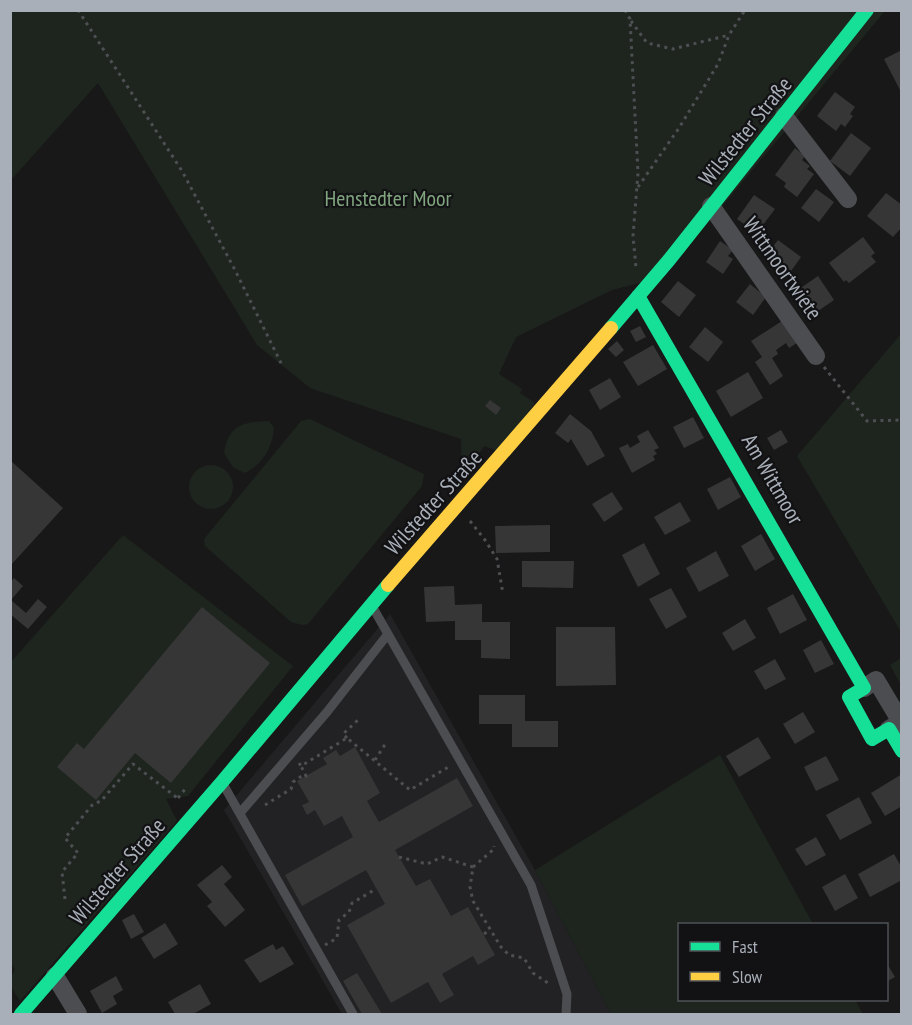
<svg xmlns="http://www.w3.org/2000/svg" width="912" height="1025" font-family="'PT Sans Narrow',sans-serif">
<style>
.built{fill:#222224}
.green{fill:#1e251e}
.building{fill:#363637}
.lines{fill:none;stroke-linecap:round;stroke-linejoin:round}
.path{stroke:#4e4f53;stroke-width:3;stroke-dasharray:3 4.5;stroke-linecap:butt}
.lane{stroke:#4c4d51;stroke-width:9}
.street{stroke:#4c4d51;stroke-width:18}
.fast{stroke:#16e098;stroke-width:14}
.slow{stroke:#ffcf43;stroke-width:14}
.labels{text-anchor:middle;stroke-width:4.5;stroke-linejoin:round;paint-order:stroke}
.street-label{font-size:22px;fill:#a9afb9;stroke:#121214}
.park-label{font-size:22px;fill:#80a57f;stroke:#121214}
</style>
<rect width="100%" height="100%" fill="#181818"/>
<path class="built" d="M390,614L535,870L611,1014H342L224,810Z"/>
<path class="green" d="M11,11H885L663,277L612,290L516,337L499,374L522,389L520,393L535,403L499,451L484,446L462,479L461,439L310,388L257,345L98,83L11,180Z
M901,334V632L797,456Z
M310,419L424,474L422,486L308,624L303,625L291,622L205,546L204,539L301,421Z
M269,421L274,428C272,448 264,463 245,473L233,467L224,453C229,425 242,422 269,421Z
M189 487a22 22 0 1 1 44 0a22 22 0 1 1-44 0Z
M123,535L293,666L188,796L166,799L177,821L20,1001C13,990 6,982 15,970L11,963V662Z
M901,658V685L890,665Z
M720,755L813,924H680V1000H855L863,1014H611L535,870Z"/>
<path class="building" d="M902,50V89L900,90L884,59Z
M835,92L855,107L850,114L853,116L845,127L841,124L836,131L817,116Z
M851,133L871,148L850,176L830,161Z
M795,148L805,156L802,160L810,166L807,169L814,174L797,197L784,187L786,183L775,175Z
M816,189L834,202L819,222L801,208Z
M886,193L902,205V227L893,237L867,216Z
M754,195L775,209L757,233L737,219Z
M863,237L875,253L871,256L876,262L849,283L846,280L844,282L829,263Z
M778,240L801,257L789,274L765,257Z
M720,241L733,250L728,256L733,259L723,274L706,262Z
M818,276L834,300L811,316L795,292Z
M678,281L696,295L679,317L661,302Z
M750,284L766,297L753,315L736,302Z
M785,319L800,341L789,348L786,343L776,350L778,354L772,358L783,376L770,385L755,362L762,357L751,341Z
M640,326L646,337L636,342L630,331Z
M705,327L723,342L708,362L689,347Z
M617,341L624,350L616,357L608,349Z
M653,345L667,369L638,386L623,362Z
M748,372L763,398L731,417L716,391Z
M610,378L621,397L600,410L589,390Z
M490,400L501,408L496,415L485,406Z
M570,414L591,431L605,456L587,466L571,439L568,443L555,433Z
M693,417L704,438L684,448L673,427Z
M648,430L659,448L654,450L657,454L653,456L655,460L632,473L619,448L628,444L630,448L640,442L637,436Z
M781,430L788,442L774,450L767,438Z
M10,460L63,508L10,566Z
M730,477L741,497L718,510L707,489Z
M612,492L623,509L604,522L592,504Z
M680,502L691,521L665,535L654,517Z
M550,525V552L496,553L495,526Z
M761,534L775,559L755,571L741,546Z
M644,543L660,574L638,587L622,555Z
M716,551L729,576L699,592L686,568Z
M522,561H574L573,588L522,587Z
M14,578L23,586L11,600L26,613L38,599L47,607L28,629L10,614V583Z
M454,586L455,605L482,604V622H510V659L481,658V640H455V621L426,622L424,587Z
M671,588L687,617L666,629L649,599Z
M793,594L807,620L780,634L767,608Z
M202,607L270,663L171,783L135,753L96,800L57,767L77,743L84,749Z
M745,619L756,638L733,651L722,633Z
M556,627H615L616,685L556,686Z
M821,640L834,664L815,673L803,650Z
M775,659L786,679L765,690L754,671Z
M479,695H525V721H558V747H512V724H479Z
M803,712L815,732L795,744L783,724Z
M758,737L771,758L739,777L726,756Z
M355,747L380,793L367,801L379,822L457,778L473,806L395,850L416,886L430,879L451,916L468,907L495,955L478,965L473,956L442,974L454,995L440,1003L428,982L391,1003L347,925L385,904L366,870L302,906L285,875L353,837L342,816L324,826L315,810L307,815L302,805L309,802L297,781L327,764L323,758L336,750L340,756Z
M826,756L839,780L816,791L804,767Z
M902,774V806L885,816L871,793Z
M859,797L872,823L840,840L826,815Z
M816,837L826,855L806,866L795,849Z
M894,854L902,868V880L870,897L858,874Z
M222,865L232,877L224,884L245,910L225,927L207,906L212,902L197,885Z
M845,874L858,898L835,911L822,887Z
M134,914L144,932L131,939L122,920Z
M165,923L178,944L154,959L141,938Z
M273,944L276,950L283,946L294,964L260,983L244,960Z
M886,962L895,977L886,982Z
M357,973L382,1014H362L343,981Z
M116,976L123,990L113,996L117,1004L102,1013L90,991Z
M200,984L211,1004L193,1014H175L168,1002Z"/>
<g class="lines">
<path class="path" d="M78,10L182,171L235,270L283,367
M625,10L630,19L638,173L633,236L636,268
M631,21L647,43L673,49L729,35
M638,187L679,128L718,64L729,35L745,10
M824,367L867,421L902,420
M470,521L485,540L497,559L503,594
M347,738L343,734L359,719
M375,760L386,743
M299,763L301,766L347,738L410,790L450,766
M178,798L186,788
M265,805L291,789L293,782L303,775L306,776L301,766
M399,857L427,864L442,857L473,867L470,887L473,901L501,947L509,955L524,958L533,973L551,985
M473,867L494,849V846
M65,899L62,872L78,853L65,838L93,804L101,801L133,764L180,800
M484,934L490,930
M325,945L337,938L339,920L349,912L352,903L376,889"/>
<path class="lane" d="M372,606L531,885L567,994L566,1014
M223,784L353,1014
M240,813L327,712L388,634"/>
<path class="street" d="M784,116L848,199
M711,206L816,356
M864,688L876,680L901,722L889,729
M55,976L78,1014"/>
<path class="fast" d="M638,296L864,688L849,697L872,739L889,729L902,751
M611,328L669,260L867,10
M21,1014L222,782L388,585"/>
<path class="slow" d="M388,585L611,328"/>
</g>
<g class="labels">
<g class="street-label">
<text transform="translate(745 131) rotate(-51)" y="8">Wilstedter Straße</text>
<text transform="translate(783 268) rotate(55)" y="8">Wittmoortwiete</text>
<text transform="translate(773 479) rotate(60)" y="8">Am Wittmoor</text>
<text transform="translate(433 502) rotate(-48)" y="8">Wilstedter Straße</text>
<text transform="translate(117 871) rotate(-49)" y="8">Wilstedter Straße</text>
</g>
<g class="park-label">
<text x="388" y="206">Henstedter Moor</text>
</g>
</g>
<rect width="912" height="1025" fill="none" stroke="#a9afb9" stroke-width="24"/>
<rect x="678" y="923" width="210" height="78" fill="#121214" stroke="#4e5156" stroke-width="1.5"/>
<rect x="690" y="942" width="30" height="9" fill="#16e098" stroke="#4e5156" stroke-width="1.5"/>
<text x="732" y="953" font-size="18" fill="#a9afb9">Fast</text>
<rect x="690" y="972" width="30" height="9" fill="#ffcf43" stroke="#4e5156" stroke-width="1.5"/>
<text x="732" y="983" font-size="18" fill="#a9afb9">Slow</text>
</svg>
